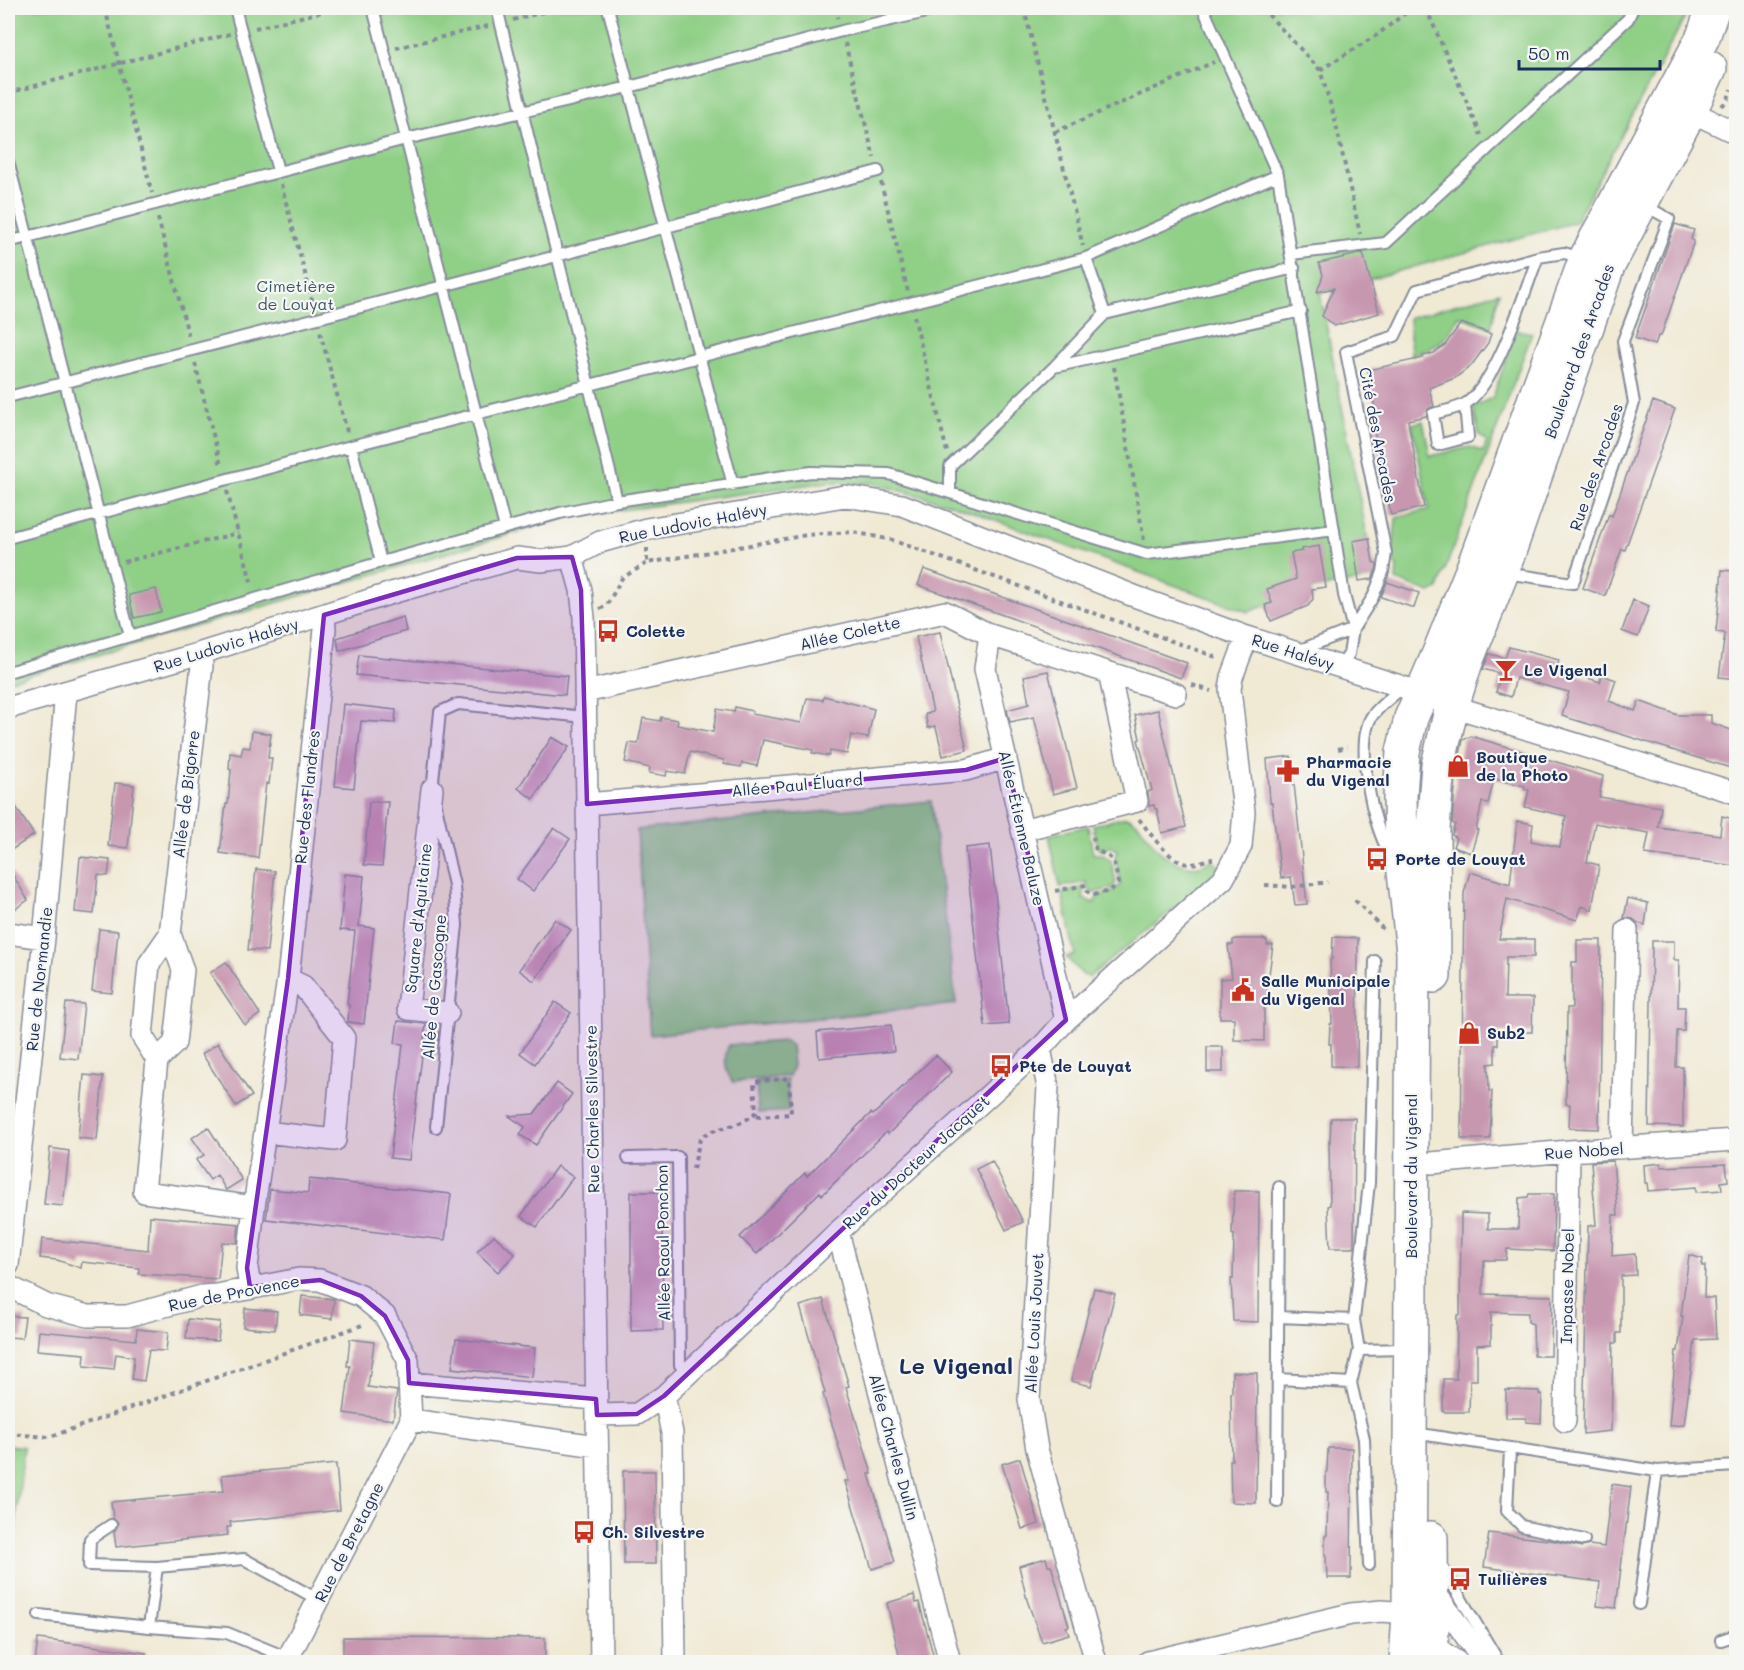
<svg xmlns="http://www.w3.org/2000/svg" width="1744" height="1670" font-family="Mali,sans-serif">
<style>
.green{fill:#8fcf86;stroke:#557f72;stroke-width:1.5}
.building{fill:#c797b0}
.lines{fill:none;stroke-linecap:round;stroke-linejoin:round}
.lane-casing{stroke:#868c99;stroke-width:14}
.street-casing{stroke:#868c99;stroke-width:24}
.primary-casing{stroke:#868c99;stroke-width:36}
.path{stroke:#868c99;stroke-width:4;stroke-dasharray:4.5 4.5;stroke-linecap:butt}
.lane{stroke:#fff;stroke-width:10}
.street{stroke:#fff;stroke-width:21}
.primary{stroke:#fff;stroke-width:33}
.marked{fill:#7b2cbf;fill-opacity:0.2;stroke:#7b2cbf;stroke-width:4.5;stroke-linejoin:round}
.labels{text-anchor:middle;stroke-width:4.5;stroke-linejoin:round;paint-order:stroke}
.park-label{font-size:16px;fill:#385768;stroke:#f6f6f2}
.street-label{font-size:16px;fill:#1b2f5e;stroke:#f6f6f2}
.poi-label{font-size:16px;font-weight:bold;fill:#1b2f5e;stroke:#f6f6f2;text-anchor:start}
.district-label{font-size:22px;font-weight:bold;fill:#1b2f5e;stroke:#f6f6f2}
</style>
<rect width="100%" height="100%" fill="#f6f6f2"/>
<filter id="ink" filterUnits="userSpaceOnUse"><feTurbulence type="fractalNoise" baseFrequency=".0167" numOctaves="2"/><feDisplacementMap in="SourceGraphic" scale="12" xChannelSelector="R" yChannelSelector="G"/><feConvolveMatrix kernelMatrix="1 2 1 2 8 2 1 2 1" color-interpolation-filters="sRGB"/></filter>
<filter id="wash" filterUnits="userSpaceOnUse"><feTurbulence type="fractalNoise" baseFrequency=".008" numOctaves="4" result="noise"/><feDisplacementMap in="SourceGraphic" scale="24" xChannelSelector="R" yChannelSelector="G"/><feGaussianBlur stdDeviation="1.35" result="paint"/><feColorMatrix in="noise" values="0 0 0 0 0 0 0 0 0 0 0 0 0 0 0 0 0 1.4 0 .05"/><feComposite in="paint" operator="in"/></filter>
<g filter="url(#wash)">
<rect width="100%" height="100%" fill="#f0e9d4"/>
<path class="green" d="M8,8H1690L1575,222L1320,293L1375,578L1313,589L1248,612L951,504L872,483L828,482L570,517L8,681Z
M1499,292L1491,328L1459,316C1446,342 1438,346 1411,355L1409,318Z
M1516,330L1532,333L1438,589L1430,593L1396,580L1397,566L1392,562L1396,518L1429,509L1412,424L1423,421L1430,456L1470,447L1483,452L1487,441L1479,435L1473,408L1493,397Z
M931,801L956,1004L650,1035L637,830Z
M1126,817C1145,822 1148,844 1163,854C1178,865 1196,873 1211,860L1219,866L1203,885L1089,977L1083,975L1066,957L1075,955L1062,893L1085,887L1083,899L1094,903L1098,896L1112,892L1121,884L1115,858L1117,850L1110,846L1104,850L1098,849L1093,825Z
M1088,826L1093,854H1102L1111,861L1116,882L1112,888L1093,893L1088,889L1087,882L1060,887L1049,835Z
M785,1041L791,1045L793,1066L789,1076L733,1082C725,1072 723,1057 729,1045Z
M787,1080L789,1111L758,1113L756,1083Z
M8,1445L24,1447L15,1531L8,1572Z"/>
<g id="blocks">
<path class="building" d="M1675,224L1694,230L1691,239L1694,241L1661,336H1658L1655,345L1635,338Z
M1363,253L1379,313L1334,326L1322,316L1334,288L1317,292L1323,275L1319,263Z
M1461,323L1491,334L1488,343L1471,366L1455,378L1429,388L1434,406L1428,409L1426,416L1408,420L1424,507L1391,515L1371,415L1376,414L1368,370L1423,358V356L1434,353L1445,345Z
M1653,401L1675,409L1625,550L1622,549L1605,596L1583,588L1609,514L1612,516Z
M1369,538L1373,562L1377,564L1376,570L1372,579L1359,581L1353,541Z
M1319,546L1326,587L1312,589L1313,599L1308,606L1271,621L1265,605L1272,603L1267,589L1296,579L1291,553L1302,551L1301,549Z
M924,569L1187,663L1181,678L918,585Z
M1722,570L1733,571L1732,619H1737V679L1719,677L1725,633L1716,632Z
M1387,582L1419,593L1414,608L1381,597Z
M156,589L161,612L134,618L129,595Z
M1633,600L1649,606L1638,637L1622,631Z
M403,617L406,631L339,651L337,638Z
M940,632L967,750L943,756L937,731L935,726L928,728L925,714L933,712L916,637Z
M1509,647L1559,660L1557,668L1600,682L1602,675L1616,680L1609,701L1635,711L1639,701L1678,715H1711V723L1737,732V770L1562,716L1569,692L1516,678L1511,697L1496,692L1501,674L1483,669L1489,654L1505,658Z
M359,655L567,676L565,695L356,675Z
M1048,671L1077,788L1053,794L1034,717L1010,722L1007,710L1029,704L1024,676Z
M824,696L874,709L868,738L851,735L847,754L830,751L829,756L812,753L813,750L763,740L757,766L742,763L741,767L724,764V760L690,752L685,774L667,771L666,776L649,773L650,768L625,762L629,743L638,744L643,718L660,721L661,717L678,720L677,725L713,732L717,709L734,712L735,707L752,711V714L801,723L807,698L823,700Z
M343,704L396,710L395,723L361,721L354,788L335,786Z
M1158,710L1186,827L1162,833L1157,809H1155L1154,805L1149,806L1148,792L1152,790L1138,740L1140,739L1135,715Z
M252,731L271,734L268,758H272L269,784L266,783L258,858L220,853L226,804H228L231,770L229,769L230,753L241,755L243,747L250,748Z
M1471,736L1603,776L1599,797L1661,807L1658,827L1720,835L1722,816L1737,820V866L1645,854L1649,833L1595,823L1587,862L1599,865L1592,910L1582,906L1577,920L1507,899L1499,939H1534V957H1506L1505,998H1533L1532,1032H1498V1045H1495V1063L1488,1064L1489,1091H1492L1490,1139H1461L1464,893L1470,872L1510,884L1517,821L1533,824L1531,841L1560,847L1566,816L1525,807L1529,790L1525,789V786L1494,779L1488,804L1482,802L1476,830H1478L1471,853L1453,847L1456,838L1452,835L1455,824L1452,823L1457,768L1463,740Z
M552,737L569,747L533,799L518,788Z
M1291,756L1307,904L1295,905L1291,877L1281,878L1272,803L1270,802L1267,759Z
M115,783L134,785L128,848L108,846Z
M8,795L34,835L8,852Z
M369,802H388L382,866L364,865Z
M554,828L570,839L533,891L517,879Z
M990,845L1009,1024L985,1026L965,848Z
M80,857L110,860L108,876L98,875L94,914L75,912Z
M8,867L28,900L8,914Z
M256,869L275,871L267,951L248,950Z
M345,874L364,876L359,926L374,928L364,1024L348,1022L349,1005L347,1004L355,931L340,930Z
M1628,898L1648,903L1645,925L1638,923L1633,919L1624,918Z
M555,919L571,930L534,981L519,970Z
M99,929L118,931L112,993L92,991Z
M1333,937L1358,938L1357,1067L1331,1066V1044H1329L1330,1024H1332L1330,960L1332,959Z
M1237,939H1263L1267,941V945H1273L1264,1011V1041L1234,1040V1018H1220V979L1232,978L1228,945H1233V940Z
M1577,940H1601L1599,1129L1569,1128L1570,1104H1566L1567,1008H1572V962H1577Z
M1652,941H1674V960H1679L1678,1007H1685L1684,1031H1677L1676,1067H1683V1127L1649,1126Z
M226,962L260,1014L245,1025L210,973Z
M555,1002L571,1013L535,1064L520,1053Z
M66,1003L84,1004L78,1059L60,1057Z
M398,1021L426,1024L409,1160L390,1158L403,1044L395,1043Z
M891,1025L894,1051L819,1058L817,1032Z
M218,1043L252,1096L236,1106L202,1054Z
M1207,1047H1223V1072H1207Z
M936,1055L952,1072L888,1134L886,1132L822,1195L820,1192L757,1254L740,1237L805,1173L807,1176L871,1113L873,1115Z
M84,1075L103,1077L97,1140L78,1138Z
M557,1083L572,1094L536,1145L520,1135L525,1127L509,1116L534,1114Z
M1331,1118H1355L1354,1248H1330L1328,1206L1330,1205L1329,1141L1330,1142Z
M208,1127L242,1180L226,1190L217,1175L210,1180L196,1160L204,1155L192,1138Z
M50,1148L69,1151L63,1206L44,1204Z
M992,1161L1023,1222L1006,1230L976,1169Z
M1613,1161L1618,1215H1613L1612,1256L1635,1254L1636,1275L1621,1276V1333H1617V1343H1613L1611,1431L1583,1434L1588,1226L1596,1225L1591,1162Z
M1661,1163V1167L1726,1164L1728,1181L1721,1182L1722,1190L1696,1192V1187L1648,1191L1647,1183H1645L1644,1165Z
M557,1166L573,1177L537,1227L521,1216Z
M309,1179L451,1194L445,1240L266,1219L270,1189L308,1193Z
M1234,1191H1259L1258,1322L1233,1321L1231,1279H1233L1234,1235L1232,1234Z
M631,1192H662L663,1330L631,1331Z
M1529,1194H1554L1553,1251L1507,1249L1506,1260H1484L1483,1294L1552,1296L1551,1356H1534L1533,1324L1528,1322V1313L1491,1312V1344L1477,1345V1380H1470L1469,1412H1443V1379H1458H1456L1457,1315H1460L1461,1213L1488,1214V1229H1518L1519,1198L1528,1197Z
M150,1216L239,1224L237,1243L222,1242L218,1279L139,1274V1268L82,1262L81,1268L57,1260L40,1258L42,1239L148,1250Z
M494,1235L515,1254L498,1272L477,1252Z
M1689,1255L1703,1259L1702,1266H1705L1704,1298H1714L1716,1339L1695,1340L1684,1425L1669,1426L1676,1351H1678L1683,1316H1681Z
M1094,1288L1115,1294L1091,1386L1071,1381Z
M302,1296L334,1299L332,1319L300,1315Z
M823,1299L849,1386L846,1387L872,1474H869L895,1562L872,1569L845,1481H849L823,1394L825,1393L800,1306Z
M245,1308L277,1311L275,1330L243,1327Z
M8,1316L25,1317L22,1338L8,1337Z
M188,1319L220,1322L218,1341L186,1339Z
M137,1329L168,1332L166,1351L149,1350L144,1381L132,1379L134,1357L116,1354L114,1369L84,1366L85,1354L37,1350L39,1331L136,1340Z
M350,1339L374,1342L368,1387L397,1391L393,1420L344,1413L350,1366H347Z
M456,1339L535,1348L532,1377L452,1368Z
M1232,1372L1257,1373L1256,1503L1231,1502L1230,1460H1232L1231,1393H1232Z
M1506,1390L1539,1391V1394H1542L1541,1423L1526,1422V1418H1506Z
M1328,1448H1352L1351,1578H1327L1326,1556L1325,1555V1536L1327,1535L1328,1492H1326V1472L1327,1471Z
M1020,1458L1039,1524L1022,1529L1002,1464Z
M336,1464L340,1510L230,1522L231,1527H227L228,1535L116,1547L114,1532L118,1524L113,1518L111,1502L224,1491L222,1475Z
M623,1471H655L656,1564H624Z
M1612,1484L1631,1487L1616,1608L1597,1606L1600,1582L1484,1567L1489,1533L1556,1541L1582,1547L1589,1545L1604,1547Z
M1046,1558L1048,1565H1051L1069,1626L1066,1627L1069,1634L1042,1642L1027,1600L1019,1566Z
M914,1595L916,1603L919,1602L935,1662H903L899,1655L887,1603Z
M343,1637L545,1638V1662H343Z
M38,1639L146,1653L145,1662H35Z"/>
</g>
</g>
<g filter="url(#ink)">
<use href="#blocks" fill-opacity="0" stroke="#868c99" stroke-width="1.5"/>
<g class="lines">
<g class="lane-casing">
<path id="lane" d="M235,8L278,171
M373,8L505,528
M497,8L617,501
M608,8L733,485
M1203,8L1278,175L1344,595L1353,629
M8,161L130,636
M8,242L406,139L629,87L842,31L944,8
M1291,254L1386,243L1628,19L1633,8
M1105,314L1294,268
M1054,367L1301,311
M8,397L443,286L878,171
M1465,405L1468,437L1438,445L1433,414C1443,411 1459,409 1468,402C1499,378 1523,295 1538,257
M950,493V466L1054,367L1105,314L1086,258
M8,538L351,446L1086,258L1278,175
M381,562L560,513L617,501L811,472L889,474L1147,554L1334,530
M1505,573L1573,583L1634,403L1623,341L1669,219L1644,205
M1298,651L1353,629
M1340,667L1349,654L1353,629L1373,597L1383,572L1386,553L1346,352L1395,336L1417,290L1538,257L1564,253L1583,258
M8,672L381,562L351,446
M432,791L440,712L458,704L585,717
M1390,854C1373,828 1354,743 1372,716C1380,705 1393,696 1403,687
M436,1127L457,925L454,885L436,806
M628,1158L678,1157L680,1365L689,1373
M1278,1317L1354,1320
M1359,1350L1407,1349
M1278,1379L1351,1383
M1427,1435L1657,1471L1736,1466
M1510,1449L1507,1511L1522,1526L1584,1540
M1277,1502L1279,1187
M111,1525L90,1539L89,1565L157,1567
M1369,1565L1364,1439L1351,1383L1359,1350L1354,1320L1369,1183L1375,961
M1441,1565L1499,1662
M1639,1604L1657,1471
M39,1615L149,1627
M1721,1640L1736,1635
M288,1658L227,1633L149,1627L157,1567L244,1559L319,1600"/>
</g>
<g class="street-casing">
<path id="street" d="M1690,111L1736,133
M572,557L581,590L584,618L601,1662
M990,635L985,669L1066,1020
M585,692L945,612L990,635L1176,694
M8,708L201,653L395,592L517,558L541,561L572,557L600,542L646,529L845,496L902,505L1134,596L1247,637L1403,687L1452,706L1736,793
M432,789L408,1009L448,1013
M587,804L966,770L1006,758
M1022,830L1137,801L1109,673
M8,933L44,938
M288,979L303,986L344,1038L335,1140L265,1132L288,979L325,629L324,615
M1040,1049L1048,1087L1029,1399L1037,1449L1096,1662
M157,1060L175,1043L183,970L170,934L202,666L201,653
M157,1060L144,1192L254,1207L247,1268L250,1287
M157,1060L142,1036L149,964L170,934
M1622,1148L1627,930
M1431,1163L1569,1151L1736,1140
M254,1207L265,1132
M838,1232L950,1662
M8,1265L44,938L66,692
M8,1286L46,1305L88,1316H127L202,1296L217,1295L299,1279L320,1280L361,1296L385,1316L408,1360L411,1420L286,1662
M409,1383L596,1399
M664,1396L672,1433L675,1662
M597,1415L637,1414L664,1396L838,1232L1040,1049L1066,1020L1223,879L1241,846L1244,812L1230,689L1232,677L1247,637
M411,1420L597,1446
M1565,1421L1569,1151
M1432,1588L1484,1662
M1148,1662L1351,1614L1381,1611L1409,1613L1433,1646L1457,1662"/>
</g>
<g class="primary-casing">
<path id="primary" d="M1434,976L1433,829L1438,765L1452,706L1466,662L1502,572L1608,266L1690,111L1710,68
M1431,1538L1432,1662
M1406,1662L1409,1613L1413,952L1401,845L1400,797L1403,752L1411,718L1439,653L1473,568L1586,258L1703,37L1713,8"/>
</g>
<path class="path" d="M105,8L152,193
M835,8L838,18
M1024,8L1083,246
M1262,8L1320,70L1334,116L1360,234
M1426,8L1481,135
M513,20L559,8
M255,28L338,8
M845,43L874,158
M396,48L488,26
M1320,70L1377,35L1412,8
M8,93L230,34
M1722,106L1728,99L1731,89
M1055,132L1214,62
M881,182L908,292
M281,184L314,307
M158,218L189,338
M914,316L947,452
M320,332L348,435
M195,363L221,466
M1114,367L1144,540
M227,491L252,585
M647,548V563L807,535L853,532L892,540L1219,658
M124,562L238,533
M600,609L607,605L622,578L647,563
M1192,685L1211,691
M1338,749L1347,747
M1139,819C1150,833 1171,864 1190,864C1198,864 1206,859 1213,859
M1265,885L1292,887L1328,882
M1055,891L1086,885L1088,892L1093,895L1110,891L1118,883C1115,866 1116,856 1096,851L1092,832
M1355,900L1384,930
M693,1169L700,1139C716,1124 737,1131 756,1112L754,1082L789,1078L791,1114L759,1116L754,1114
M8,1434L50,1437L365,1324"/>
<use href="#lane" class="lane"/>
<use href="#street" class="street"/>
<use href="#primary" class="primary"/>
</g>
</g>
<path class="marked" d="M572,557L581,590L587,804L966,770L1006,758L1066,1020L664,1396L637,1414L597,1415L596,1399L409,1383L408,1360L385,1316L361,1296L320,1280L250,1287L247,1268L288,979L324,615L517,558Z"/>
<defs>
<g id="bus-bare" transform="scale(1.8)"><path d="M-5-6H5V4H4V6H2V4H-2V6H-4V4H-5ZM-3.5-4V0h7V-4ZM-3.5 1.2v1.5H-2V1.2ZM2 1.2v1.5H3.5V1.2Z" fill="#c8321e" stroke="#f6f6f2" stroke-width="2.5" paint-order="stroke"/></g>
<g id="bar-bare" transform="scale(1.8)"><path d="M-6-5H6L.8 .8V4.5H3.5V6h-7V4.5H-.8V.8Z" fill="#c8321e" stroke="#f6f6f2" stroke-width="2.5" paint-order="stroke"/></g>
<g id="shop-bare" transform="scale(1.8)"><path d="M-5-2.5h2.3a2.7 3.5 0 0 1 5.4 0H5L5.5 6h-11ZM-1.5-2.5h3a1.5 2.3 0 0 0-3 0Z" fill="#c8321e" stroke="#f6f6f2" stroke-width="2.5" paint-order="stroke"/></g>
<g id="pharmacy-bare" transform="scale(1.8)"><path d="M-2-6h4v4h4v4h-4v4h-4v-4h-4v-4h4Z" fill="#c8321e" stroke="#f6f6f2" stroke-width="2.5" paint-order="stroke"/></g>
<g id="civic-bare" transform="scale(1.8)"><path d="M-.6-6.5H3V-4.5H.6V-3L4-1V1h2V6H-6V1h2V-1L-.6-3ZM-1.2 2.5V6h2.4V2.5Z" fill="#c8321e" stroke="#f6f6f2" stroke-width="2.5" paint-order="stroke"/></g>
</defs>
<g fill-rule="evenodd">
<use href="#bus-bare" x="608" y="631"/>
<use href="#bar-bare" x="1506" y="670"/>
<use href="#shop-bare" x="1458" y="766"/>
<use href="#pharmacy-bare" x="1288" y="771"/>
<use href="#bus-bare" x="1377" y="859"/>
<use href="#civic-bare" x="1243" y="990"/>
<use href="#shop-bare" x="1469" y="1033"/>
<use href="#bus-bare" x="1001" y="1066"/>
<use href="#bus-bare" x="584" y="1532"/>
<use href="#bus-bare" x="1460" y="1579"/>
</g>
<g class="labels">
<g class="park-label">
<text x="296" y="292">Cimetière<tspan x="296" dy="18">de Louyat</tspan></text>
</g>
<g class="street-label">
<text transform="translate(1579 351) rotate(-71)" y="6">Boulevard des Arcades</text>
<text transform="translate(1378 435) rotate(79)" y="6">Cité des Arcades</text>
<text transform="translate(1596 467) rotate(-71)" y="6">Rue des Arcades</text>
<text transform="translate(693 523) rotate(-11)" y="6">Rue Ludovic Halévy</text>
<text transform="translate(850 633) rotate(-13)" y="6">Allée Colette</text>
<text transform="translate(226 645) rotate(-17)" y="6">Rue Ludovic Halévy</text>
<text transform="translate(1293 652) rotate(18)" y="6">Rue Halévy</text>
<text transform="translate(797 785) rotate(-5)" y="6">Allée Paul Éluard</text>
<text transform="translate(186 794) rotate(-83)" y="6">Allée de Bigorre</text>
<text transform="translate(307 797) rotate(-84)" y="6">Rue des Flandres</text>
<text transform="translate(1022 828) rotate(77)" y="6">Allée Étienne Baluze</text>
<text transform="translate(418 918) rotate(-84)" y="6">Square d'Aquitaine</text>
<text transform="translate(39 979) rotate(-84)" y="6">Rue de Normandie</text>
<text transform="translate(434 987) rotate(-85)" y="6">Allée de Gascogne</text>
<text transform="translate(592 1109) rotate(-91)" y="6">Rue Charles Silvestre</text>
<text transform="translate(1584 1151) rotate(-4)" y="6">Rue Nobel</text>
<text transform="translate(916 1162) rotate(-42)" y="6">Rue du Docteur Jacquet</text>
<text transform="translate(1411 1176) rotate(-90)" y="6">Boulevard du Vigenal</text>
<text transform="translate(663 1243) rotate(-91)" y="6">Allée Raoul Ponchon</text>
<text transform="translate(1567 1286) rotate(-89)" y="6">Impasse Nobel</text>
<text transform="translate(234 1293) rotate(-11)" y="6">Rue de Provence</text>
<text transform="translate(1034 1323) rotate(-87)" y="6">Allée Louis Jouvet</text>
<text transform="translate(894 1447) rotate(75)" y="6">Allée Charles Dullin</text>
<text transform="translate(349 1542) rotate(-63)" y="6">Rue de Bretagne</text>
</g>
<g class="poi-label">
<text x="626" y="637">Colette</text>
<text x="1524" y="676">Le Vigenal</text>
<text x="1476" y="763">Boutique<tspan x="1476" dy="18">de la Photo</tspan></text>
<text x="1306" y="768">Pharmacie<tspan x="1306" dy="18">du Vigenal</tspan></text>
<text x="1395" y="865">Porte de Louyat</text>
<text x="1261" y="987">Salle Municipale<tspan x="1261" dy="18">du Vigenal</tspan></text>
<text x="1487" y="1039">Sub2</text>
<text x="1019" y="1072">Pte de Louyat</text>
<text x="602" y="1538">Ch. Silvestre</text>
<text x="1478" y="1585">Tuilières</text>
</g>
<g class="district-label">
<text x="956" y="1374">Le Vigenal</text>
</g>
</g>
<rect width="1744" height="1670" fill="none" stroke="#f6f6f2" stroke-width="30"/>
<path d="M1519 60v9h141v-9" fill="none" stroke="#1b2f5e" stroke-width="3"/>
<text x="1528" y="60" font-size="18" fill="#1b2f5e" stroke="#f6f6f2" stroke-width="4.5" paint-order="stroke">50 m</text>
</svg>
